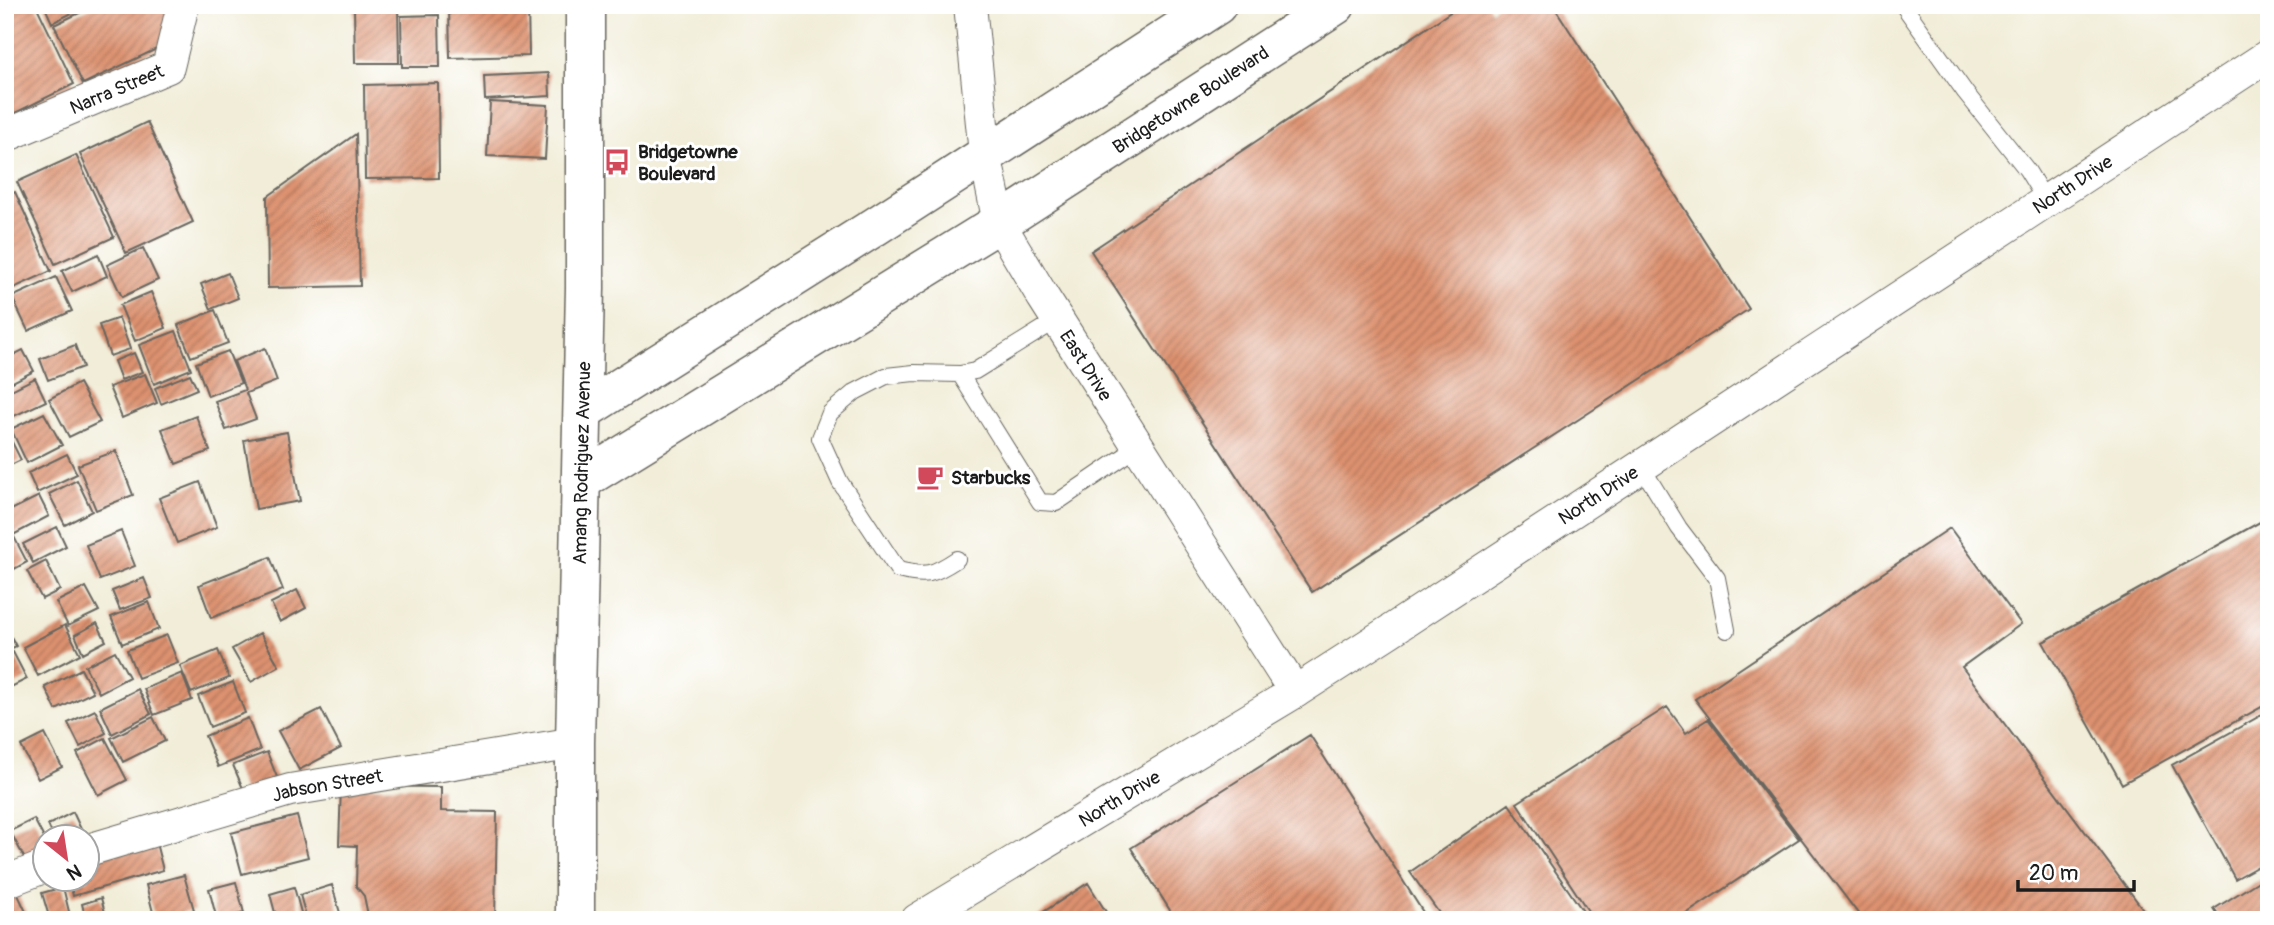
<svg xmlns="http://www.w3.org/2000/svg" width="2274" height="925" font-family="Pangolin,sans-serif">
<style>
.building{fill:url(#building-hatch)}
.lines{fill:none;stroke-linecap:round;stroke-linejoin:round}
.service-casing{stroke:#67655e;stroke-width:18}
.minor-casing{stroke:#67655e;stroke-width:34}
.tertiary-casing{stroke:#67655e;stroke-width:41}
.secondary-casing{stroke:#67655e;stroke-width:41}
.service{stroke:#fff;stroke-width:16}
.minor{stroke:#fff;stroke-width:32}
.tertiary{stroke:#fff;stroke-width:38}
.secondary{stroke:#fff;stroke-width:38}
.labels{text-anchor:middle;stroke-width:6;stroke-linejoin:round;paint-order:stroke}
.street-label{font-size:19px;fill:#1c1c1c;stroke:#fff}
.poi-label{font-size:19px;font-weight:bold;fill:#1c1c1c;stroke:#fff;text-anchor:start}
</style>
<defs>
<pattern id="building-hatch" width="6" height="6" patternUnits="userSpaceOnUse" patternTransform="scale(1.75)"><rect width="6" height="6" fill="#dd9270"/><path d="M-1 1l2-2M0 6l6-6M5 7l2-2" fill="none" stroke="#b2765b"/></pattern>
</defs>
<rect width="100%" height="100%" fill="#fff"/>
<filter id="ink" filterUnits="userSpaceOnUse"><feTurbulence type="fractalNoise" baseFrequency=".0143" numOctaves="2"/><feDisplacementMap in="SourceGraphic" scale="14" xChannelSelector="R" yChannelSelector="G"/><feConvolveMatrix kernelMatrix="1 2 1 2 8 2 1 2 1" color-interpolation-filters="sRGB"/></filter>
<filter id="wash" filterUnits="userSpaceOnUse"><feTurbulence type="fractalNoise" baseFrequency=".00686" numOctaves="4" result="noise"/><feDisplacementMap in="SourceGraphic" scale="28" xChannelSelector="R" yChannelSelector="G"/><feGaussianBlur stdDeviation="1.57" result="paint"/><feColorMatrix in="noise" values="0 0 0 0 0 0 0 0 0 0 0 0 0 0 0 0 0 1.4 0 .05"/><feComposite in="paint" operator="in"/></filter>
<g filter="url(#wash)">
<rect width="100%" height="100%" fill="#f1edd8"/>
<g id="blocks">
<path class="building" d="M5,5H36L74,84L13,114L5,98Z
M44,5H88L52,23Z
M96,5H166L174,23L167,44L83,84L54,25Z
M449,5H528L529,56L450,58Z
M1461,5H1488L1491,10L1498,5H1553L1749,309L1312,592L1091,251Z
M354,7H398L399,63H355Z
M439,15L440,67H402L401,16Z
M549,73L550,96L485,100L484,76Z
M438,83L439,178L365,179L364,85Z
M490,102L548,105L545,159L487,156Z
M147,122L193,222L126,253L80,154Z
M356,134L360,286L268,288L267,197Z
M76,155L114,237L55,264L17,182Z
M15,192L51,271L5,292V197Z
M143,248L158,280L122,297L107,265Z
M98,254L107,276L72,292L62,271Z
M228,273L238,298L211,309L201,284Z
M56,277L72,311L28,331L12,297Z
M151,292L166,328L135,341L120,305Z
M215,310L228,343L191,357L178,325Z
M119,318L130,349L110,356L99,325Z
M176,331L191,369L154,384L139,345Z
M75,345L83,367L48,380L40,359Z
M265,348L277,381L246,393L256,419L226,430L215,401L245,390L234,361Z
M23,350L34,371L9,384L5,376V359Z
M228,351L241,383L208,396L196,363Z
M134,353L142,372L121,380L114,361Z
M145,374L157,403L122,418L109,387Z
M190,374L197,389L161,404L155,388Z
M35,378L46,401L12,417L5,403V393Z
M79,383L100,422L69,437L49,399Z
M44,413L62,445L27,463L11,429Z
M196,416L210,451L176,464L162,429Z
M287,432L300,501L256,509L244,440Z
M8,434L21,460L5,468V435Z
M116,451L133,495L96,510L78,465Z
M67,454L77,474L37,493L28,473Z
M77,480L92,511L65,525L49,494Z
M200,482L217,527L177,543L159,498Z
M39,496L49,516L13,535L27,562L5,574V535L12,532L5,513Z
M2269,517V703L2122,784L2043,642Z
M57,527L66,546L33,563L23,544Z
M1950,528L2021,624L1962,667L2151,920H1863L1695,699Z
M121,531L135,566L100,580L86,545Z
M270,557L283,590L211,618L199,585Z
M46,561L60,590L42,599L27,571Z
M144,578L152,598L120,610L112,591Z
M86,587L99,611L68,626L56,602Z
M297,590L306,608L280,622L271,603Z
M149,602L159,629L122,644L111,617Z
M97,623L106,641L83,653L75,635Z
M5,625L16,646L5,652Z
M65,625L80,654L38,676L23,647Z
M260,633L279,666L251,682L232,649Z
M167,635L178,663L138,678L127,650Z
M218,650L229,678L191,693L180,666Z
M115,651L129,677L99,693L85,666Z
M13,652L27,679L5,690V656Z
M81,669L93,692L56,710L45,687Z
M182,673L192,700L154,715L144,689Z
M233,682L245,713L210,727L198,696Z
M138,689L151,714L112,734L100,708Z
M1667,707L1686,733L1708,719L1799,839L1677,920H1594L1517,803Z
M321,709L341,748L299,770L278,731Z
M95,710L106,733L80,747L68,723Z
M2269,711V860L2235,879L2172,765Z
M153,717L165,741L123,762L111,738Z
M248,718L260,750L218,767L205,736Z
M45,734L62,767L38,779L21,746Z
M1310,735L1428,920H1176L1131,848Z
M105,738L127,780L98,795L77,753Z
M267,752L280,785L247,798L233,765Z
M341,786L441,787V811L497,812L495,920H369L364,896L356,886L357,846L339,845Z
M1509,804L1589,920H1444L1410,872Z
M73,812L85,838H54L48,825Z
M297,816L308,857L242,874L231,833Z
M34,819L46,842V854L27,863L10,831Z
M155,839L163,870L73,896L69,880H88V858Z
M184,875L194,910L155,920L146,885Z
M2265,877L2269,882V920H2221L2214,909Z
M236,882L244,913L217,920L209,889Z
M1088,883L1111,920H1031Z
M332,885L342,920H307L300,895Z
M14,886L27,914L15,920H5V890Z
M63,887L71,920H50L42,893Z
M294,887L303,920H277L270,894Z
M101,898L107,920H86L82,904Z"/>
</g>
</g>
<g filter="url(#ink)">
<use href="#blocks" fill-opacity="0" stroke="#67655e" stroke-width="2"/>
<g class="lines">
<g class="service-casing">
<path id="service" d="M1903,5L1965,92L2027,170L2046,201
M960,374L1040,502L1056,503L1138,447
M1641,466L1679,528L1717,578L1727,630
M957,559C933,575 926,577 898,570L840,482L820,438L830,413L855,392L886,376L914,373L960,374L975,371L1057,320"/>
</g>
<g class="minor-casing">
<g id="minor">
<path id="s1" d="M970,5L985,154L999,223L1043,297L1295,692"/>
<path id="s2" d="M5,136L168,67L183,5"/>
<path id="s3" d="M88,850L290,790L575,743"/>
<path d="M5,882L46,866"/>
<path id="s4" d="M917,920L1295,692L1390,631L2269,55"/>
</g>
</g>
<g class="tertiary-casing">
<g id="tertiary">
<path d="M583,411L876,226L1217,5"/>
<path id="s5" d="M581,481L999,223L1336,5"/>
</g>
</g>
<g class="secondary-casing">
<g id="secondary">
<path id="s6" d="M575,920V743L585,288V5"/>
</g>
</g>
<use href="#service" class="service"/>
<use href="#minor" class="minor"/>
<use href="#tertiary" class="tertiary"/>
<use href="#secondary" class="secondary"/>
</g>
</g>
<defs>
<g id="bus-bare" transform="scale(2.1)"><path d="M-5-6H5V4H4V6H2V4H-2V6H-4V4H-5ZM-3.5-4V0h7V-4ZM-3.5 1.2v1.5H-2V1.2ZM2 1.2v1.5H3.5V1.2Z" fill="#d1495b" stroke="#fff" stroke-width="2.5" paint-order="stroke"/></g>
<g id="cafe-bare" transform="scale(2.1)"><path d="M-5.5-4.5H6V0H3Q3 3.5 0 3.5H-2.5Q-5.5 3.5-5.5 0ZM3-3.2v2h1.7v-2ZM-6 4.5H4V6H-6Z" fill="#d1495b" stroke="#fff" stroke-width="2.5" paint-order="stroke"/></g>
</defs>
<g fill-rule="evenodd">
<use href="#bus-bare" x="617" y="162"/>
<use href="#cafe-bare" x="930" y="477"/>
</g>
<g class="labels">
<g class="street-label">
<text dy="7" stroke="none"><textPath href="#s2" startOffset="121">Narra Street</textPath></text>
<text dy="7" stroke="none"><textPath href="#s5" startOffset="719">Bridgetowne Boulevard</textPath></text>
<text dy="7" stroke="none"><textPath href="#s4" startOffset="1370">North Drive</textPath></text>
<text dy="7" stroke="none"><textPath href="#s1" startOffset="387">East Drive</textPath></text>
<text dy="7" stroke="none"><textPath href="#s6" startOffset="457">Amang Rodriguez Avenue</textPath></text>
<text dy="7" stroke="none"><textPath href="#s4" startOffset="803">North Drive</textPath></text>
<text dy="7" stroke="none"><textPath href="#s3" startOffset="248">Jabson Street</textPath></text>
<text dy="7" stroke="none"><textPath href="#s4" startOffset="236">North Drive</textPath></text>
</g>
<g class="poi-label">
<text x="638" y="158">Bridgetowne<tspan x="638" dy="22">Boulevard</tspan></text>
<text x="951" y="484">Starbucks</text>
</g>
</g>
<rect width="2274" height="925" fill="none" stroke="#fff" stroke-width="28"/>
<g transform="translate(66 858) rotate(150)"><circle r="33" fill="#ffffff" stroke="#a4a4a4" stroke-width="2"/>
<path d="M0-5L12 26L0 18L-12 26Z" fill="#d1495b"/>
<text y="-10" font-size="19" font-weight="bold" text-anchor="middle" fill="#1c1c1c">N</text>
</g>
<path d="M2018 880v10h116v-10" fill="none" stroke="#1c1c1c" stroke-width="3.5"/>
<text x="2029" y="880" font-size="21" fill="#1c1c1c" stroke="#ffffff" stroke-width="5" paint-order="stroke">20 m</text>
</svg>
